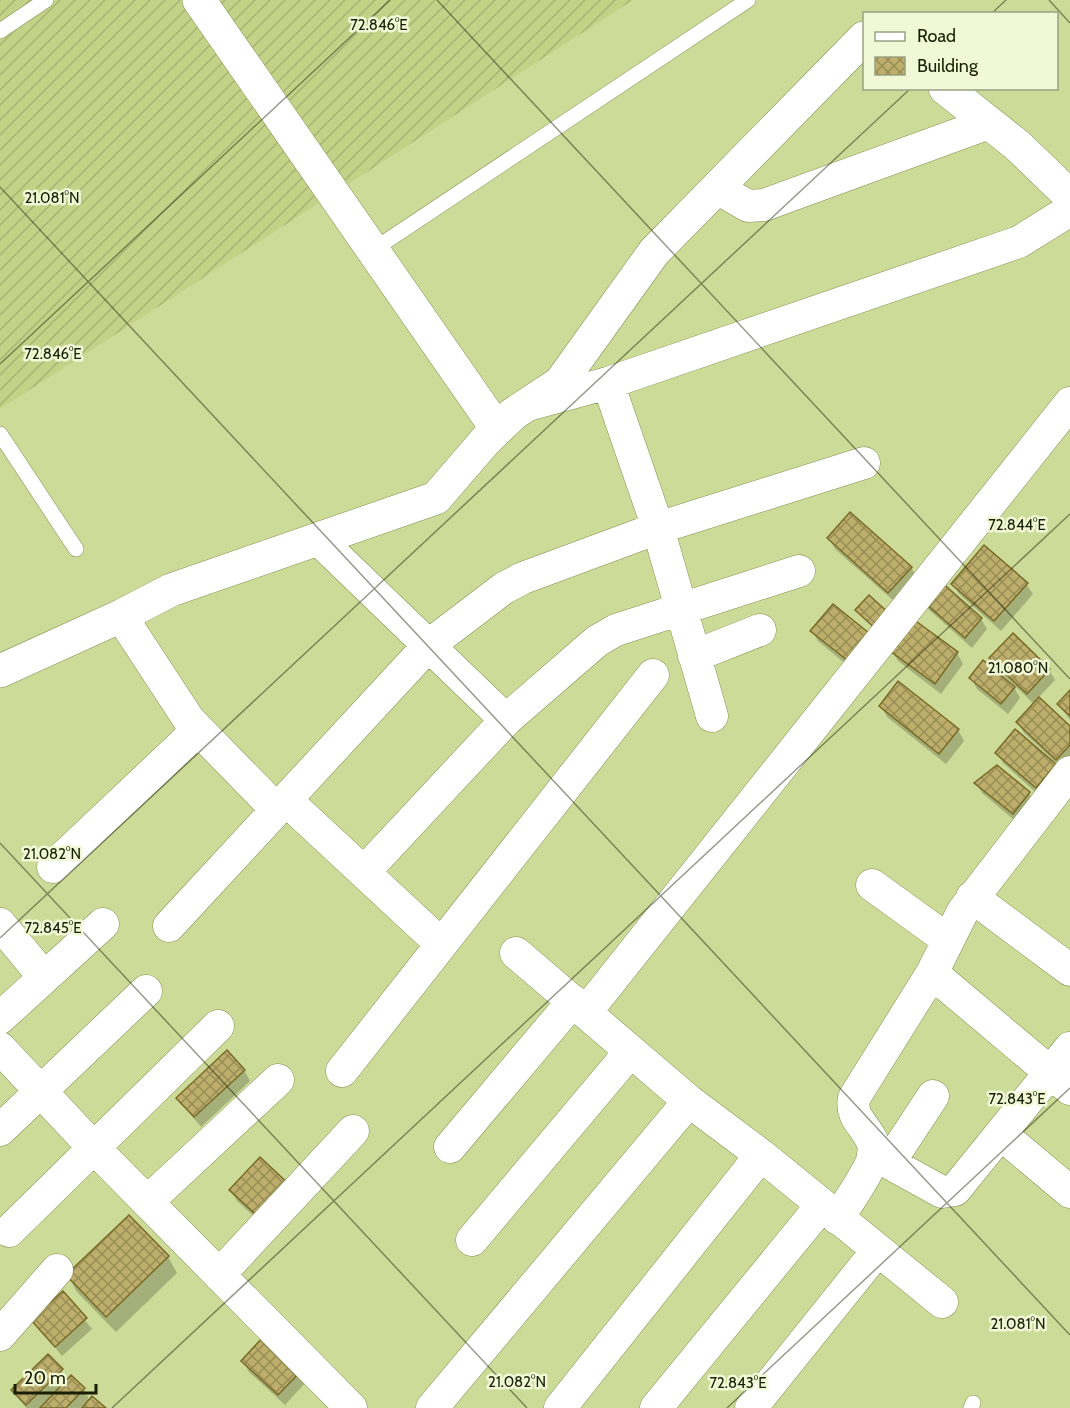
<svg xmlns="http://www.w3.org/2000/svg" width="1070" height="1408" font-family="Cabin,sans-serif">
<style>
.industrial{fill:url(#industrial-furrows)}
.shadow{fill:#0003}
.building{fill:url(#building-cross-hatch);stroke:#796b27;stroke-width:1.5}
.lines{fill:none;stroke-linecap:round;stroke-linejoin:round}
.service-casing{stroke:#849050;stroke-width:16}
.minor-casing{stroke:#849050;stroke-width:33}
.tertiary-casing{stroke:#849050;stroke-width:34}
.service{stroke:#fff;stroke-width:15}
.minor{stroke:#fff;stroke-width:32}
.tertiary{stroke:#fff;stroke-width:33}
.ticks{fill:none;stroke:#1a1e04;stroke-width:1.5;stroke-opacity:0.45}
.ticks-label{font-size:15px;text-anchor:middle;fill:#1a1e04;stroke:#f0f8d6;stroke-width:5;stroke-linejoin:round;paint-order:stroke}
</style>
<defs>
<pattern id="industrial-furrows" width="10" height="10" patternUnits="userSpaceOnUse" patternTransform="scale(1.5)"><rect width="10" height="10" fill="#c3d287"/><path d="M-1 1l2-2M0 10L10 0M9 11l2-2" fill="none" stroke="#a7b473"/></pattern>
<pattern id="building-cross-hatch" width="8" height="8" patternUnits="userSpaceOnUse" patternTransform="scale(1.5)"><rect width="8" height="8" fill="#bdae6b"/><path d="M0 0l8 8M0 8l8-8" fill="none" stroke="#998d56"/></pattern>
</defs>
<rect width="100%" height="100%" fill="#cddb98"/>
<path class="industrial" d="M0,0H633L0,409Z"/>
<path class="shadow" d="M829,538L911,567L917,578L895,602L835,549Z
M953,584H1026L1033,594L1001,631L959,594Z
M923,600L981,619L987,629L972,648L929,610Z
M833,606L853,670L818,641L812,631Z
M913,621L957,653L963,664L941,694L898,661L892,651Z
M991,658L1049,670L1055,680L1038,698L1070,728V762L1063,769L1024,733L1018,723L1035,705L997,669Z
M971,678L1013,685L1020,698L1008,714L977,689Z
M1070,692V720L1059,705Z
M881,706L958,730L964,741L946,764L887,717Z
M997,753L1055,765L1061,776L1042,798L1003,763Z
M976,783L1029,793L1035,803L1019,824L982,793Z
M244,1070L250,1081L201,1127L178,1099Z
M260,1159L270,1231L237,1201L231,1190Z
M129,1217L168,1257L177,1273L116,1332L77,1292L68,1276Z
M63,1293L92,1329L62,1356L33,1320Z
M263,1339L305,1383L285,1405L249,1372L243,1361Z
M61,1370L68,1381L84,1389L90,1401L104,1408H26L12,1390Z"/>
<path class="building" d="M850,512L912,567L888,593L827,538Z
M984,545L1028,583L994,621L951,584Z
M939,580L982,618L965,638L921,600Z
M869,595L892,616L878,631L855,610Z
M833,604L869,633L847,660L810,631Z
M913,619L958,652L935,684L890,651Z
M1013,633L1050,669L1027,694L989,658Z
M983,660L1015,687L1001,704L969,678Z
M898,681L959,729L939,754L879,706Z
M1070,690V716L1057,704Z
M1039,697L1070,726V745L1056,760L1016,722Z
M1015,729L1056,764L1036,788L995,753Z
M997,765L1030,792L1013,814L974,783Z
M227,1050L245,1070L194,1117L176,1098Z
M260,1157L293,1188L263,1221L229,1190Z
M129,1215L169,1256L106,1317L66,1275Z
M63,1291L87,1318L55,1347L31,1320Z
M263,1337L300,1372L278,1395L241,1361Z
M48,1354L63,1369L26,1405L11,1390Z
M71,1375L85,1388L66,1408H40Z
M92,1396L106,1408H82Z"/>
<g class="lines">
<g class="service-casing">
<path id="service" d="M0,31L46,0
M373,250L748,0
M0,434L76,549
M971,1408L973,1403"/>
</g>
<g class="minor-casing">
<path id="minor" d="M717,188L748,206L764,205L989,123
M608,383L658,528L712,716
M531,404L608,383L1019,242L1070,210
M318,539L506,720
M121,616L189,720L276,809
M694,656L760,630
M286,800L441,944
M53,867L198,730
M364,872L506,720L597,641L616,630L799,571
M872,885L948,940
M972,897L1070,970
M0,924L44,977
M169,926L429,645L504,588L523,578L658,528L864,463
M516,953L689,1101L761,1155L942,1302
M932,973L1070,1089
M586,1012L1070,403
M0,1018L103,924
M0,1048L93,1147L351,1408
M342,1071L653,675
M0,1130L146,991
M1001,1134L1070,1192
M450,1147L573,1001
M873,1154L942,1192L955,1190L1070,1048
M889,1163L933,1096
M147,1202L278,1080
M838,1219C846,1204 876,1164 874,1149C872,1129 849,1120 854,1098L932,973L963,911L1070,772
M9,1231L218,1026
M472,1240L630,1052
M219,1275L353,1131
M0,1335L57,1270
M432,1408L689,1101
M560,1408L761,1155
M656,1408L822,1205
M751,1408L877,1251"/>
</g>
<g class="tertiary-casing">
<path id="tertiary" d="M199,0L497,429
M945,88L1017,145L1070,196
M0,671L121,616L171,590L436,498L486,440L513,414L560,383L654,252L864,38"/>
</g>
<use href="#service" class="service"/>
<use href="#minor" class="minor"/>
<use href="#tertiary" class="tertiary"/>
</g>
<path class="ticks" d="M437,0L1070,679M1049,0L1070,23M991,14L1006,0M0,187L1070,1335M0,364L390,0M0,843L527,1408M0,938L911,88M112,1408L1070,514M727,1408L1070,1088"/>
<g class="ticks-label">
<text x="379" y="30">72.846°E</text>
<text x="52" y="203">21.081°N</text>
<text x="53" y="359">72.846°E</text>
<text x="1017" y="530">72.844°E</text>
<text x="1018" y="673">21.080°N</text>
<text x="52" y="859">21.082°N</text>
<text x="53" y="933">72.845°E</text>
<text x="1017" y="1104">72.843°E</text>
<text x="1018" y="1329">21.081°N</text>
<text x="517" y="1387">21.082°N</text>
<text x="738" y="1388">72.843°E</text>
</g>
<rect x="863" y="12" width="195" height="78" fill="#f0f8d6" stroke="#9aa182" stroke-width="1.5"/>
<rect x="875" y="32" width="30" height="9" fill="#ffffff" stroke="#9aa182" stroke-width="1.5"/>
<text x="917" y="42" font-size="18" fill="#1a1e04">Road</text>
<rect x="875" y="57" width="30" height="18" fill="url(#building-cross-hatch)" stroke="#9aa182" stroke-width="1.5"/>
<text x="917" y="72" font-size="18" fill="#1a1e04">Building</text>
<path d="M15 1384v9h81v-9" fill="none" stroke="#1a1e04" stroke-width="3"/>
<text x="24" y="1384" font-size="18" fill="#1a1e04" stroke="#f0f8d6" stroke-width="4.5" paint-order="stroke">20 m</text>
</svg>
